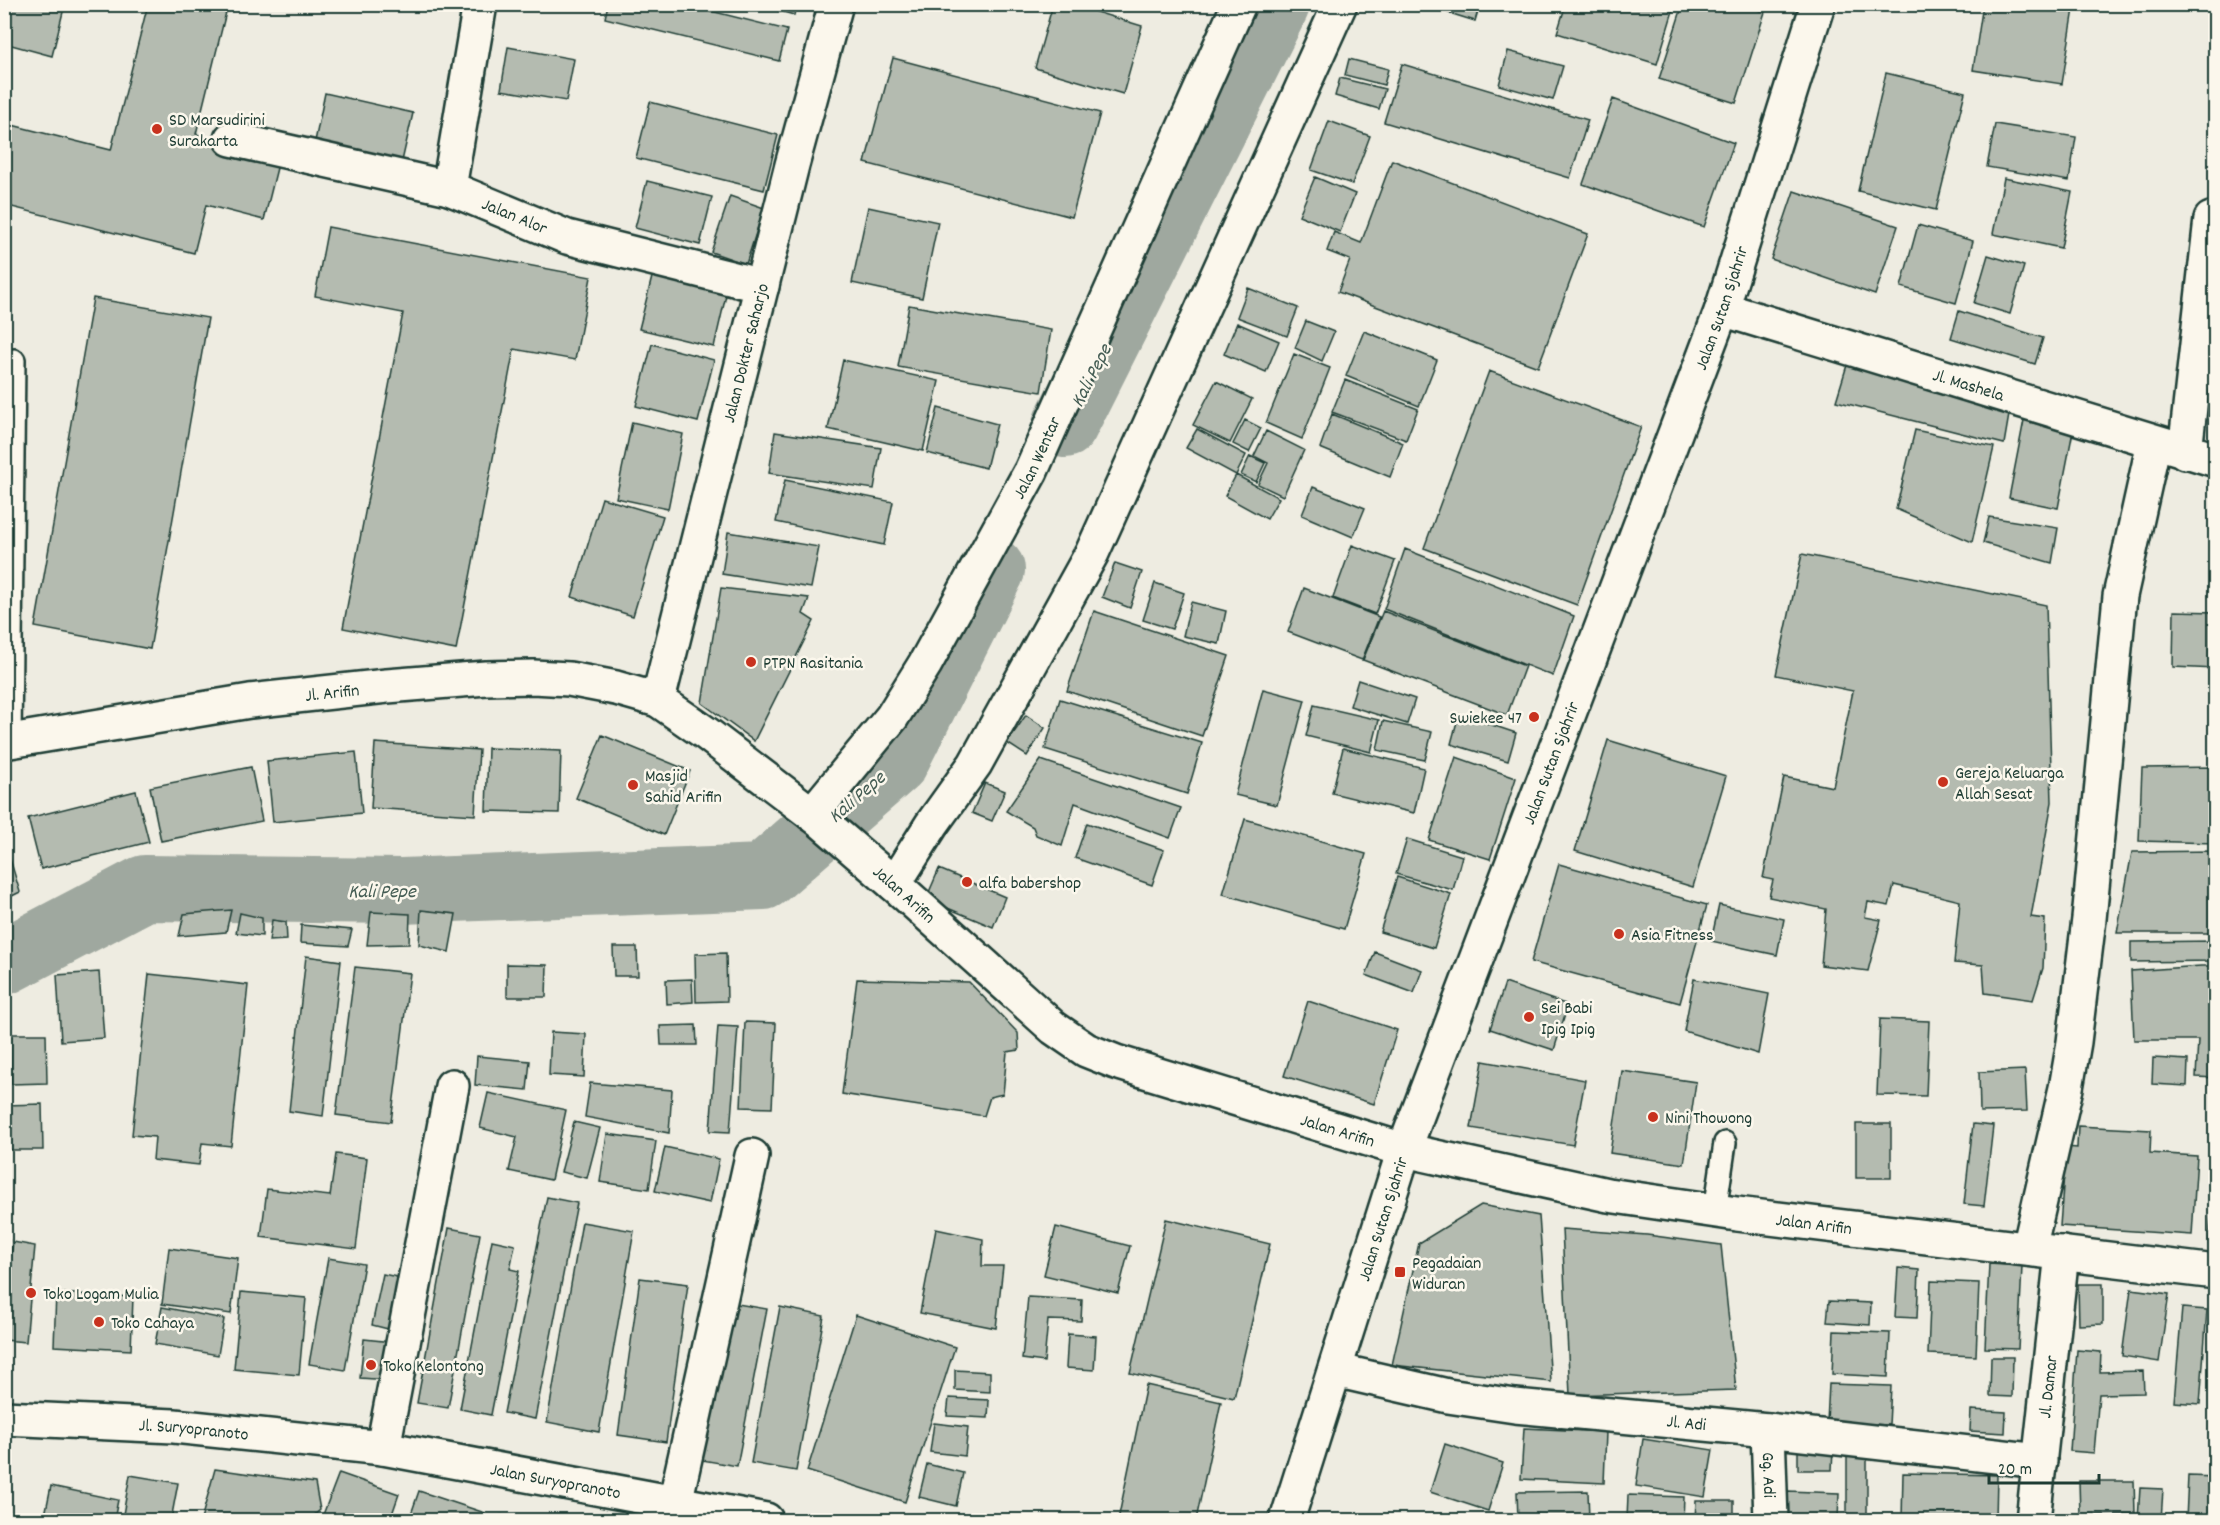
<svg xmlns="http://www.w3.org/2000/svg" width="2220" height="1525" font-family="Dekko,sans-serif">
<style>
.lines{fill:none;stroke-linecap:round;stroke-linejoin:round}
.river{stroke:#9fa89f;stroke-width:66}
.building{fill:#b4bbb0;stroke:#1f3d34;stroke-width:1.5}
.lane-casing{stroke:#1f3d34;stroke-width:26}
.street-casing{stroke:#1f3d34;stroke-width:38}
.secondary-casing{stroke:#1f3d34;stroke-width:38}
.lane{stroke:#fbf7ec;stroke-width:21}
.street{stroke:#fbf7ec;stroke-width:33}
.secondary{stroke:#fbf7ec;stroke-width:33}
.poi-dot{fill:#c8321e;stroke:#fbf7ec;stroke-width:2}
.labels{text-anchor:middle;stroke-width:5;stroke-linejoin:round;paint-order:stroke}
.poi-label{font-size:18px;fill:#1f3d34;stroke:#fbf7ec;text-anchor:start}
.street-label{font-size:18px;fill:#1f3d34;stroke:#fbf7ec}
.water-label{font-size:20px;font-style:italic;fill:#455d54;stroke:#fbf7ec}
</style>
<rect width="100%" height="100%" fill="#eeece1"/>
<filter id="ink" filterUnits="userSpaceOnUse"><feTurbulence type="fractalNoise" baseFrequency=".0167" numOctaves="2"/><feDisplacementMap in="SourceGraphic" scale="12" xChannelSelector="R" yChannelSelector="G"/><feConvolveMatrix kernelMatrix="1 2 1 2 8 2 1 2 1" color-interpolation-filters="sRGB"/></filter>
<g filter="url(#ink)">
<g class="lines">
<path class="river" d="M1065,425L1277,4
M4,962L145,888L402,891L763,877L895,762L992,570"/>
</g>
<path class="building" d="M9,4H65L52,56L4,43V22Z
M148,4H228L196,134L280,156L264,220L206,205L194,253L4,205V123L111,150Z
M608,4H683L787,30L779,61L605,18Z
M755,4H797L794,15Z
M1053,4H1070L1142,26L1123,94L1035,68Z
M1431,4H1480L1475,21L1430,7Z
M1566,4H1675L1657,64L1557,33Z
M1683,4H1740L1765,12L1736,103L1659,79Z
M1983,4H2045L2074,9L2062,84L1973,70Z
M508,47L574,59L566,101L501,90Z
M1508,51L1563,66L1553,100L1499,85Z
M893,58L1100,113L1072,217L865,163Z
M1349,59L1388,69L1384,85L1345,75Z
M1402,64L1588,120L1570,178L1384,122Z
M1886,73L1965,92L1936,210L1858,191Z
M1340,78L1385,89L1379,109L1335,96Z
M325,93L413,113L400,170L313,151Z
M1613,99L1734,143L1704,227L1583,184Z
M650,102L778,135L764,190L636,158Z
M1329,121L1370,136L1352,184L1311,170Z
M1995,124L2076,137L2069,181L1987,167Z
M1392,160L1588,234L1538,367L1338,292L1350,260L1327,251L1334,232L1361,243Z
M1315,177L1355,194L1340,232L1299,215Z
M2004,178L2072,192L2061,248L1993,234Z
M647,181L712,197L700,245L635,228Z
M1794,191L1898,226L1875,295L1771,259Z
M730,196L764,208L746,264L711,252Z
M868,207L938,222L922,298L852,283Z
M1918,225L1973,241L1956,303L1901,287Z
M328,227L591,277L575,360L514,349L456,650L343,628L403,313L315,296Z
M1988,255L2024,266L2010,314L1974,303Z
M653,273L727,291L714,347L639,329Z
M1248,288L1298,308L1287,336L1237,317Z
M93,298L208,318L150,649L35,627Z
M909,305L1051,330L1041,392L898,367Z
M1959,311L2043,338L2035,364L1951,338Z
M1306,321L1334,332L1322,361L1295,348Z
M1237,323L1279,341L1266,372L1224,354Z
M1364,331L1437,360L1419,406L1346,376Z
M652,344L714,360L698,422L636,406Z
M1294,354L1330,368L1302,439L1266,423Z
M843,360L939,381L923,451L828,429Z
M1847,365L2010,409L2004,444L1836,401Z
M1489,371L1641,427L1577,605L1424,548Z
M1345,380L1418,409L1406,440L1332,412Z
M1216,381L1252,399L1230,443L1193,425Z
M938,408L997,424L986,468L927,453Z
M1332,414L1403,443L1390,477L1320,448Z
M1245,420L1261,428L1249,452L1233,444Z
M2024,420L2073,431L2058,508L2009,498Z
M632,422L683,434L668,509L616,498Z
M1197,429L1246,455L1236,475L1186,448Z
M1915,430L1994,447L1972,542L1896,509Z
M1266,431L1304,450L1283,496L1258,484L1268,463L1254,456Z
M775,432L881,448L874,489L769,473Z
M1250,456L1265,463L1256,482L1241,475Z
M1236,475L1279,498L1267,519L1225,496Z
M785,480L893,502L884,545L776,522Z
M1313,487L1365,508L1353,537L1302,515Z
M602,498L663,516L633,616L572,597Z
M1989,517L2058,528L2052,563L1983,543Z
M728,532L819,547L811,588L722,574Z
M1352,545L1395,561L1375,614L1333,598Z
M1405,549L1574,616L1553,676L1384,609Z
M1802,554L2046,605L2052,802L2031,917L2045,919L2043,968L2033,1000L1985,993L1983,965L1954,963L1960,901L1894,885L1889,906L1868,902L1865,917L1881,920L1868,971L1821,965L1826,909L1769,897L1773,880L1763,878L1784,777L1833,787L1853,691L1776,675Z
M1115,563L1142,572L1130,608L1102,597Z
M1155,583L1184,593L1172,629L1143,620Z
M721,588L809,598L803,614L814,621L754,741L702,703Z
M1304,588L1379,617L1362,660L1288,632Z
M1191,602L1226,611L1219,644L1183,636Z
M1094,611L1229,656L1202,736L1067,691Z
M1383,611L1525,666L1507,715L1363,660Z
M2174,611L2216,612V669L2173,667Z
M1358,680L1415,699L1407,724L1350,706Z
M1263,689L1305,700L1277,805L1235,795Z
M1060,699L1202,743L1187,794L1045,749Z
M1314,705L1379,720L1371,752L1306,736Z
M1459,714L1516,733L1508,761L1451,744Z
M1026,715L1045,728L1027,756L1007,743Z
M1383,721L1432,732L1425,760L1377,750Z
M602,735L690,771L664,835L576,798Z
M1608,740L1726,776L1693,887L1575,851Z
M375,743L479,750L475,815L371,808Z
M488,748L561,751L559,813L486,811Z
M1343,748L1424,768L1414,813L1332,793Z
M356,752L362,813L273,822L267,761Z
M1456,757L1516,778L1490,859L1429,840Z
M1041,760L1181,808L1170,838L1075,803L1062,846L1036,835L1033,827L1006,811Z
M251,767L262,821L161,841L150,787Z
M2216,767V843L2139,841L2142,768Z
M985,783L1005,791L992,821L972,813Z
M136,791L149,842L41,869L28,818Z
M1245,819L1366,854L1344,929L1223,894Z
M1087,823L1164,850L1152,885L1075,858Z
M4,839L20,892L4,900Z
M1407,839L1462,856L1453,890L1396,874Z
M2216,851V933H2117L2132,852Z
M1559,864L1707,905L1680,1003L1531,962Z
M939,869L1005,897L993,927L926,899Z
M1397,877L1451,894L1434,948L1380,932Z
M1719,905L1784,919L1777,955L1711,941Z
M231,910L226,932L179,936L184,914Z
M421,910L456,914L449,952L419,945Z
M371,912L410,914L409,944L367,945Z
M240,913L262,918V936L236,933Z
M272,920L286,922L287,940L269,941Z
M301,925L352,930L348,946L300,943Z
M2216,941V961L2131,962V942Z
M613,947H637L638,976H614Z
M1375,952L1422,970L1414,993L1366,975Z
M726,953L727,1001L696,1002L695,954Z
M306,956L341,961L323,1116L289,1111Z
M507,964L547,965L546,997H507Z
M2201,966H2216V1078L2196,1077L2198,1040H2134L2131,971Z
M355,967L410,973L391,1122L336,1115Z
M99,972L104,1038L61,1041L57,975Z
M149,974L248,985L231,1146L202,1143L199,1165L153,1160L155,1137L132,1135Z
M692,979L693,1002L667,1004L666,980Z
M857,979L969,982L1018,1033L1019,1050L1007,1052L1003,1094L990,1097L984,1116L842,1094Z
M1694,979L1769,994L1758,1054L1684,1031Z
M1505,983L1568,1005L1554,1050L1490,1029Z
M1308,1001L1397,1030L1374,1104L1284,1076Z
M1880,1019L1929,1021L1926,1096L1877,1095Z
M745,1022L776,1023L772,1108L741,1107Z
M696,1025L697,1045H661L660,1026Z
M718,1026L738,1027L730,1132L710,1131Z
M551,1032L586,1034L584,1077L549,1075Z
M10,1034H46L47,1083L11,1084Z
M4,1035L8,1074L4,1075Z
M477,1056L530,1061L527,1090L475,1085Z
M2153,1058L2188,1060L2187,1086L2152,1084Z
M1483,1061L1585,1080L1573,1145L1471,1128Z
M2025,1070L2027,1111L1980,1112L1979,1072Z
M1622,1071L1696,1082L1684,1164L1610,1153Z
M590,1083L672,1090L669,1133L585,1117Z
M488,1093L566,1110L551,1180L509,1171L517,1137L480,1128Z
M42,1104L43,1150H5V1105Z
M574,1122L600,1128L587,1178L561,1172Z
M1856,1124H1891V1178H1856Z
M1973,1124L1993,1126L1984,1206L1964,1204Z
M2078,1126L2151,1130L2150,1153L2197,1156L2192,1235L2060,1226L2066,1147L2077,1148Z
M607,1134L656,1141L649,1189L600,1182Z
M665,1147L719,1159L710,1203L655,1191Z
M336,1154L367,1158L356,1249L261,1237L267,1189L330,1196Z
M547,1197L577,1203L535,1419L504,1413Z
M1481,1205L1539,1216L1551,1382L1392,1365L1419,1243Z
M2211,1214H2216V1245H2209Z
M1166,1219L1270,1244L1234,1398L1130,1373Z
M582,1222L634,1231L599,1432L547,1422Z
M1056,1227L1130,1246L1118,1293L1044,1275Z
M449,1228L480,1234L448,1408L417,1403Z
M936,1229L983,1239L982,1266H1003L996,1328L920,1313Z
M1562,1229L1647,1235L1721,1245L1736,1390L1570,1395Z
M4,1239L9,1240L4,1270Z
M492,1240L515,1245L510,1269L519,1271L491,1415L460,1409Z
M13,1242L35,1246L26,1342L4,1340V1301Z
M169,1248L238,1258L231,1314L162,1304Z
M328,1258L364,1264L345,1370L309,1364Z
M1989,1264L2022,1266L2018,1349L1985,1348Z
M1898,1268L1919,1270L1917,1318L1895,1317Z
M383,1274L411,1280L400,1332L372,1325Z
M640,1278L688,1284L666,1442L618,1435Z
M1931,1281L1979,1283L1976,1356L1928,1354Z
M2078,1284H2103V1324L2079,1325Z
M2131,1289L2169,1294L2159,1362L2122,1356Z
M241,1292L306,1298L299,1375L234,1369Z
M56,1293L133,1297L131,1350L54,1346Z
M1028,1297L1082,1300L1081,1321L1048,1320L1044,1362L1022,1359Z
M1829,1301L1871,1303L1870,1325L1827,1322Z
M726,1302L767,1309L737,1466L696,1459Z
M162,1307L224,1319L218,1355L155,1344Z
M780,1307L824,1316L796,1471L751,1463Z
M2182,1308L2207,1310L2200,1404L2174,1402Z
M856,1315L955,1347L905,1502L807,1471Z
M1834,1331L1890,1333L1888,1377L1832,1374Z
M1068,1334L1096,1336L1094,1370L1066,1368Z
M364,1339L392,1342L389,1380L360,1378Z
M2077,1350L2101,1352L2100,1372L2143,1371L2144,1393L2099,1394L2094,1453L2070,1451Z
M1991,1357H2013L2012,1397L1990,1396Z
M955,1370L990,1372V1392L955,1390Z
M1829,1384L1891,1386L1889,1425L1827,1422Z
M1146,1385L1221,1402L1196,1520H1118Z
M949,1398L989,1400L988,1418L947,1416Z
M1971,1410L2006,1412L2005,1433L1970,1431Z
M934,1423L968,1427L965,1456L930,1452Z
M1524,1428L1606,1432L1604,1483L1521,1479Z
M1643,1439L1713,1450L1705,1497L1636,1486Z
M1445,1444L1503,1463L1488,1511L1430,1492Z
M1798,1448H1833L1832,1470H1798Z
M1847,1450H1867V1520H1847Z
M927,1464L963,1473L956,1506L919,1497Z
M215,1469L315,1483L320,1510L309,1520H201Z
M339,1473L399,1494L390,1520H321Z
M1903,1473L1997,1475L1996,1520H1902Z
M130,1475L178,1483L171,1520H122Z
M2188,1476L2216,1477V1520H2186Z
M2079,1481H2134L2135,1514L2080,1515Z
M51,1486L118,1500L114,1520H44Z
M2140,1488L2163,1489L2161,1520H2138Z
M419,1491L485,1513L482,1520H409Z
M1588,1491L1589,1520H1518L1517,1492Z
M1787,1491L1839,1493L1838,1520H1785Z
M1628,1495L1684,1497L1683,1520H1627Z
M1696,1501H1734V1520H1695Z
M501,1515L517,1520H499Z"/>
<g class="lines">
<g class="lane-casing">
<path id="lane" d="M10,741L14,360
M1715,1211L1725,1143"/>
</g>
<g class="street-casing">
<g id="street">
<path id="s1" d="M480,4L449,188L567,237L762,286"/>
<path d="M231,139L449,188"/>
<path id="s2" d="M1722,309L2216,460"/>
<path d="M2185,452L2211,219"/>
<path id="s3" d="M812,814L892,717L925,664L1031,471L1239,4"/>
<path d="M894,884L932,824L975,764L1092,553L1340,4"/>
<path d="M2029,1249L2066,1088L2074,1042L2089,919L2120,596L2154,442"/>
<path id="s4" d="M1335,1370L1448,1396L1515,1406L1768,1430L2040,1461"/>
<path id="s5" d="M1768,1430L1771,1520"/>
<path d="M383,1448L452,1086"/>
<path d="M675,1503L752,1156"/>
<path id="s6" d="M2033,1520L2062,1253"/>
</g>
</g>
<g class="secondary-casing">
<g id="secondary">
<path id="s7" d="M658,700L792,165L836,4"/>
<path id="s8" d="M4,742L250,701L387,686L486,678L533,677L569,679L616,688L658,700L707,734L821,821L894,884L1054,1028L1086,1050L1116,1062L1404,1150L1608,1195L1737,1214L2216,1272"/>
<path id="s9" d="M4,1418L174,1426L383,1448L766,1520"/>
<path id="s10" d="M1287,1520L1404,1150L1722,309L1818,4"/>
</g>
</g>
<use href="#lane" class="lane"/>
<use href="#street" class="street"/>
<use href="#secondary" class="secondary"/>
</g>
</g>
<g class="poi-dot">
<circle cx="157" cy="129" r="6"/>
<circle cx="751" cy="662" r="6"/>
<circle cx="1534" cy="717" r="6"/>
<circle cx="1943" cy="782" r="6"/>
<circle cx="633" cy="785" r="6"/>
<circle cx="967" cy="882" r="6"/>
<circle cx="1619" cy="934" r="6"/>
<circle cx="1529" cy="1017" r="6"/>
<circle cx="1653" cy="1117" r="6"/>
<rect x="1394" y="1266" width="12" height="12" rx="3"/>
<circle cx="31" cy="1293" r="6"/>
<circle cx="99" cy="1322" r="6"/>
<circle cx="371" cy="1365" r="6"/>
</g>
<g class="labels">
<g class="poi-label">
<text x="169" y="125">SD Marsudirini<tspan x="169" dy="21">Surakarta</tspan></text>
<text x="763" y="668">PTPN Rasitania</text>
<text x="1522" y="723" text-anchor="end">Swiekee 47</text>
<text x="1955" y="778">Gereja Keluarga<tspan x="1955" dy="21">Allah Sesat</tspan></text>
<text x="645" y="781">Masjid<tspan x="645" dy="21">Sahid Arifin</tspan></text>
<text x="979" y="888">alfa babershop</text>
<text x="1631" y="940">Asia Fitness</text>
<text x="1541" y="1013">Sei Babi<tspan x="1541" dy="21">Ipig Ipig</tspan></text>
<text x="1665" y="1123">Nini Thowong</text>
<text x="1412" y="1268">Pegadaian<tspan x="1412" dy="21">Widuran</tspan></text>
<text x="43" y="1299">Toko Logam Mulia</text>
<text x="111" y="1328">Toko Cahaya</text>
<text x="383" y="1371">Toko Kelontong</text>
</g>
<g class="street-label">
<text dy="6" stroke="none"><textPath href="#s1" startOffset="258">Jalan Alor</textPath></text>
<text dy="6" stroke="none"><textPath href="#s10" startOffset="1288">Jalan Sutan Sjahrir</textPath></text>
<text dy="6" stroke="none"><textPath href="#s7" startOffset="358">Jalan Dokter Saharjo</textPath></text>
<text dy="6" stroke="none"><textPath href="#s2" startOffset="258">Jl. Mashela</textPath></text>
<text dy="6" stroke="none"><textPath href="#s3" startOffset="423">Jalan Wentar</textPath></text>
<text dy="6" stroke="none"><textPath href="#s8" startOffset="332">Jl. Arifin</textPath></text>
<text dy="6" stroke="none"><textPath href="#s10" startOffset="802">Jalan Sutan Sjahrir</textPath></text>
<text dy="6" stroke="none"><textPath href="#s8" startOffset="975">Jalan Arifin</textPath></text>
<text dy="6" stroke="none"><textPath href="#s8" startOffset="1479">Jalan Arifin</textPath></text>
<text dy="6" stroke="none"><textPath href="#s10" startOffset="316">Jalan Sutan Sjahrir</textPath></text>
<text dy="6" stroke="none"><textPath href="#s8" startOffset="1965">Jalan Arifin</textPath></text>
<text dy="6" stroke="none"><textPath href="#s6" startOffset="134">Jl. Damar</textPath></text>
<text dy="6" stroke="none"><textPath href="#s4" startOffset="356">Jl. Adi</textPath></text>
<text dy="6" stroke="none"><textPath href="#s9" startOffset="190">Jl. Suryopranoto</textPath></text>
<text dy="6" stroke="none"><textPath href="#s5" startOffset="45">Gg. Adi</textPath></text>
<text dy="6" stroke="none"><textPath href="#s9" startOffset="556">Jalan Suryopranoto</textPath></text>
</g>
<g class="water-label">
<text transform="translate(1090 375) rotate(-63)" y="7">Kali Pepe</text>
<text transform="translate(856 796) rotate(-41)" y="7">Kali Pepe</text>
<text x="382" y="897">Kali Pepe</text>
</g>
</g>
<rect width="2220" height="1525" fill="none" stroke="#fbf7ec" stroke-width="24"/>
<rect x="12" y="12" width="2196" height="1501" fill="none" stroke="#1f3d34" stroke-width="2" filter="url(#ink)"/>
<path d="M1989 1474v9h110v-9" fill="none" stroke="#1f3d34" stroke-width="3"/>
<text x="1998" y="1474" font-size="18" fill="#1f3d34" stroke="#fbf7ec" stroke-width="4.5" paint-order="stroke">20 m</text>
</svg>
